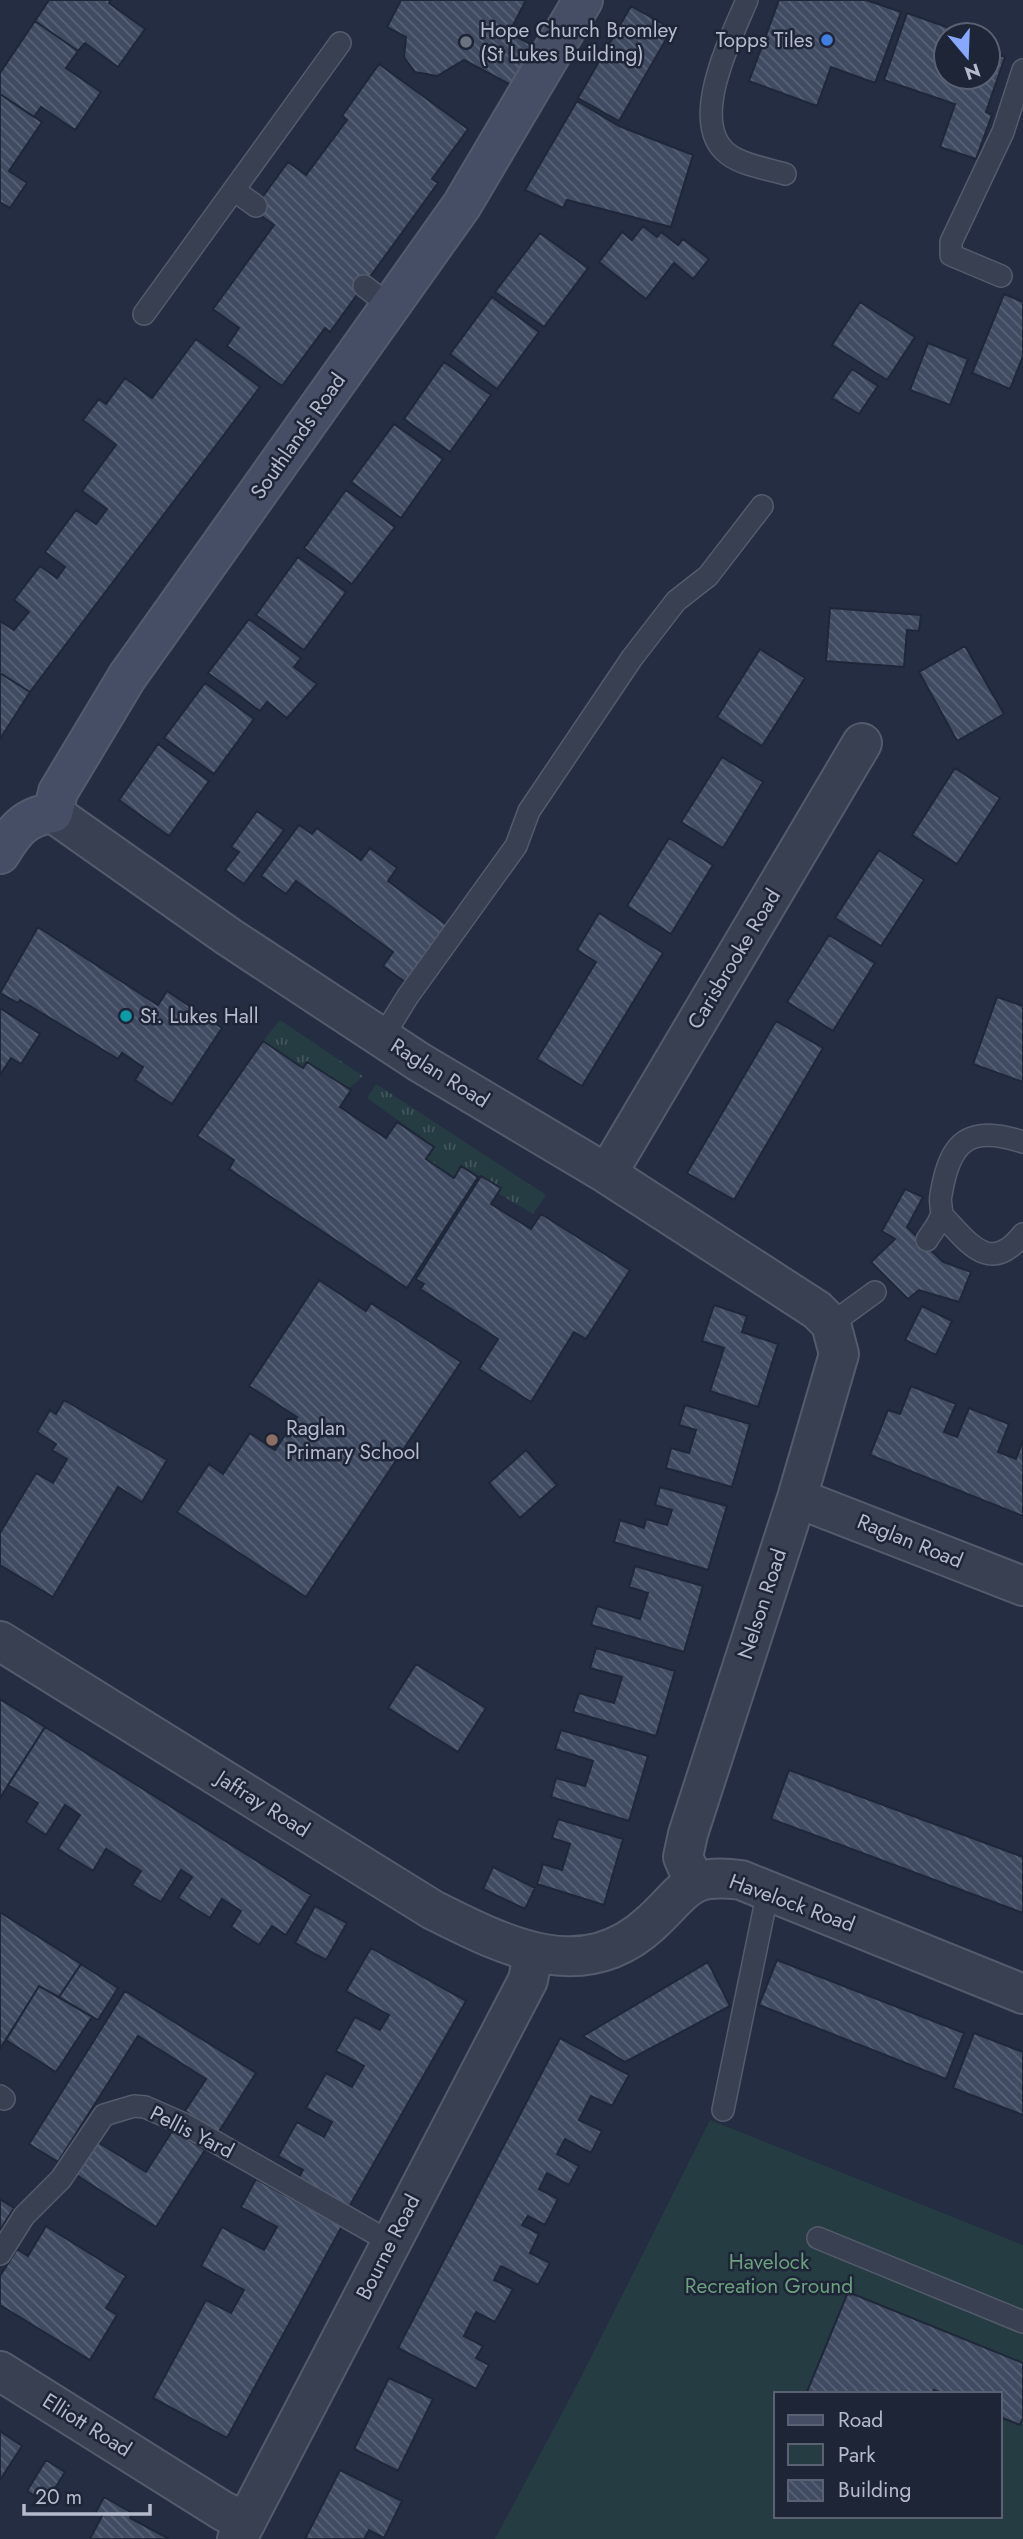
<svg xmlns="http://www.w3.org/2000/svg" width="1023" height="2539" font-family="Jost,sans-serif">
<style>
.grass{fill:url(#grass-tufts)}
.park{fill:#263c43;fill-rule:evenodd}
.building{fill:url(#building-back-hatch);stroke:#1f2739;stroke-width:2}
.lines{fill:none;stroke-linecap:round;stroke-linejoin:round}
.lane-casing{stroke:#535b6c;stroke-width:24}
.street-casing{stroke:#535b6c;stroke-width:42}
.secondary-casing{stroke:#535b6c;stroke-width:42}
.lane{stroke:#384052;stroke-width:21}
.street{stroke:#384052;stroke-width:38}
.secondary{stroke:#464e65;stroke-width:38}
.shop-dot{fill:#3f7fe0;stroke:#1d2537;stroke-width:2.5}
.worship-dot{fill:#6b7280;stroke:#1d2537;stroke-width:2.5}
.culture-dot{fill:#0f9aa8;stroke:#1d2537;stroke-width:2.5}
.education-dot{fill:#8d6e63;stroke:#1d2537;stroke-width:2.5}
.labels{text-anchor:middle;stroke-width:5;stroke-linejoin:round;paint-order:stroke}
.poi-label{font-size:21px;fill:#b5bbcc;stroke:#1d2537;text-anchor:start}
.street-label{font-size:21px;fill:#b5bbcc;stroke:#1d2537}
.park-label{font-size:21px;fill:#6b9f7d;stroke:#1d2537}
</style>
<defs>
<pattern id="grass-tufts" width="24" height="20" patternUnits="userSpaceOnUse" patternTransform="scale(1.75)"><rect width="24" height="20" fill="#263c43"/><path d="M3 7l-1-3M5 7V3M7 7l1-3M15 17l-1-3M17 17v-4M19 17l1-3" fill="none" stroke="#43565d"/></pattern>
<pattern id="building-back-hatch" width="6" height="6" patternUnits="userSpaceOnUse" patternTransform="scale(1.75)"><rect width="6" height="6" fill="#404b62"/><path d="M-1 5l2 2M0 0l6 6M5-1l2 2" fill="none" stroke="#596377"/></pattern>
</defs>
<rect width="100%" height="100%" fill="#242d42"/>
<path class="grass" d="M280,1020L363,1076L348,1089L307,1062L303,1068L263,1041Z
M376,1084L546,1195L533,1214L498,1193L501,1188L462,1166L454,1178L426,1159L434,1146L367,1098Z"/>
<path class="park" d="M710,2120L1023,2245V2539H495L578,2383ZM776,2394H1000V2516H776Z"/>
<path class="building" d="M49,0H111L109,3L145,29L118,67L85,43L78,51L35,21Z
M401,0H526L509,33L534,46L513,86L464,60L437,76L415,72L404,57L406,37L387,27Z
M779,0H866L901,12L875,83L831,67L817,106L749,81Z
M631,6L672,29L619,121L578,98Z
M907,13L969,35H946V77H988V42L998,45L995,54L1005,57L986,112L992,115L976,159L940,147L955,104L884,80Z
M35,21L78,51L66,68L101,92L75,130L41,107L34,117L0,94V73Z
M379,64L468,129L432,179L438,183L330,332L325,328L282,386L227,346L239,328L213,309L274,225L253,210L288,162L306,175L347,120L342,116Z
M0,94L42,122L9,171L27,183L10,208L0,202Z
M577,101L619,126L693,155L671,227L567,200L563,208L525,190Z
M643,226L657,237L661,232L678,245L683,239L709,259L693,279L674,263L646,299L599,262L622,232L632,240Z
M540,233L588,268L544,327L495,292Z
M1004,294L1023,302V356L1010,389L972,373Z
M492,297L539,332L497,389L450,354Z
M860,302L915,337L887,380L832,345Z
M196,339L260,387L30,692L0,673V621L14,630L29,612L14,600L40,566L57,578L65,567L45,552L76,510L96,524L107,509L82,491L116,445L83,420L99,399L106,404L125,378L152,398Z
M928,343L968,359L950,405L910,390Z
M444,362L491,395L450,452L404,419Z
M852,369L878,386L859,414L832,398Z
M394,424L443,459L401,518L351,482Z
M346,490L395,527L352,584L304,548Z
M298,557L346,592L304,650L256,615Z
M830,608L921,615L919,631L907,630L904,667L826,661Z
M249,619L301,658L294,667L317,684L287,718L267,702L260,711L208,673Z
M965,646L1004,714L957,741L919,672Z
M760,649L805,678L762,746L717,717Z
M0,673L30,692L0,739Z
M205,683L254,719L214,774L164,738Z
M158,744L209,781L169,836L119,800Z
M722,757L763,782L723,848L681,822Z
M955,768L1000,798L957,864L912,835Z
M257,811L284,830L244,884L225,870L239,852L231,847Z
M299,825L312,834L317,828L361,860L370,848L397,868L388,881L451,928L408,984L383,966L393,952L296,881L286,894L261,876Z
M669,838L713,865L671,934L627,906Z
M879,850L924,880L881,946L835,918Z
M599,913L663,953L582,1086L537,1059L596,962L577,950Z
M38,927L158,1005L167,991L222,1028L172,1104L135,1080L143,1067L122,1053L118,1059L20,1000L18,1003L0,993Z
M829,935L875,963L833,1031L787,1002Z
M997,997L1023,1006V1082L973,1064Z
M0,1008L40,1034L21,1064L11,1058L0,1075Z
M776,1021L823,1048L734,1200L687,1173Z
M263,1041L303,1068L307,1062L351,1090L340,1107L386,1138L397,1122L434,1147L426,1159L454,1178L461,1166L478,1177L407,1288L229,1169L234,1160L197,1136Z
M481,1176L501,1188L491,1204L531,1229L541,1214L630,1270L586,1339L574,1332L531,1402L479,1369L498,1339L420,1289L424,1284L416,1279Z
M905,1189L923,1197L907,1227L943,1262L971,1272L959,1302L919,1290L908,1299L871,1262L895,1239L882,1231Z
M319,1280L366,1311L371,1303L461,1362L306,1597L177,1512L209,1464L223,1474L250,1433L275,1450L297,1417L249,1386Z
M714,1305L747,1316L742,1332L778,1344L758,1407L710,1391L724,1348L702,1341Z
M922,1306L952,1321L936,1355L905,1340Z
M911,1386L956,1404L944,1432L957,1437L969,1408L1009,1424L998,1452L1016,1459L1023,1440V1516L870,1455L888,1410L900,1414Z
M64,1400L167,1460L142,1502L118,1487L53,1597L0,1565V1533L36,1473L53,1483L67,1459L52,1450L56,1444L37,1432L50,1410L56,1414Z
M685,1405L750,1424L732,1487L666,1468L671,1448L689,1453L696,1430L679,1425Z
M526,1450L557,1485L520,1518L489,1483Z
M660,1487L727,1506L708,1570L614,1542L620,1520L644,1528L646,1519L667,1525L672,1510L655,1505Z
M635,1566L703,1586L684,1652L591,1625L597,1606L640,1619L648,1593L629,1587Z
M596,1648L675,1671L656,1736L573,1712L579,1693L614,1703L622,1677L590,1668Z
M416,1664L486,1708L458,1752L388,1708Z
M0,1699L45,1727L0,1798Z
M45,1727L311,1895L286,1935L272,1926L259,1945L231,1927L241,1911L222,1899L210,1918L178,1898L192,1877L181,1870L161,1902L132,1885L141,1871L106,1849L93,1871L58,1849L80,1815L65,1805L46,1835L26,1822L38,1803L8,1785Z
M561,1730L648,1756L629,1821L551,1797L556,1778L585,1786L593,1761L555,1749Z
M789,1770L1023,1857V1913L771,1819Z
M558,1819L623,1839L604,1905L537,1884L543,1864L562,1870L570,1844L552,1838Z
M493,1867L535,1888L525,1909L483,1889Z
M315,1906L347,1923L326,1960L295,1943Z
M0,1912L81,1964L59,1997L39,1986L0,2049Z
M371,1948L466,2001L349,2207L298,2179L303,2170L278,2156L297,2122L324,2137L332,2122L306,2108L326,2073L352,2087L364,2066L336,2051L355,2017L380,2030L389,2015L346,1991Z
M777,1960L964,2033L946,2079L759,2005Z
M708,1962L730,2006L625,2062L583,2036Z
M81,1964L118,1988L98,2020L59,1997Z
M39,1986L92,2017L56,2072L6,2040Z
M125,1991L256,2073L218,2133L185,2111L206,2079L138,2036L58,2162L29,2144Z
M974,2033L1023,2052V2115L953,2088Z
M560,2038L629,2075L612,2106L591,2096L579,2120L602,2131L591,2153L565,2139L557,2154L579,2166L569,2185L547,2173L539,2189L558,2199L545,2225L528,2216L522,2225L539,2234L530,2253L550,2263L538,2285L501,2266L494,2280L513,2289L495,2322L476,2312L464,2336L483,2346L476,2358L489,2365L476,2389L398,2348Z
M173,2130L205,2150L156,2227L75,2174L96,2141L146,2172Z
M256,2179L342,2226L227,2438L153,2398L206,2300L231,2313L244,2290L201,2266L222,2227L264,2250L277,2227L241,2207Z
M0,2199L14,2208L0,2230Z
M46,2226L126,2276L106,2308L117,2315L90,2360L0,2305V2276L17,2249L28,2256Z
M848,2292L1023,2363V2418L1020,2425L1000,2417V2394H943L934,2390L933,2394H806Z
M389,2378L433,2399L398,2471L354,2449Z
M0,2431L22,2446L0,2480Z
M46,2460L65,2472L46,2503L27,2491Z
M340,2470L402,2501L384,2538L369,2530L364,2539H305Z
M104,2497L132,2513L130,2518L169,2539H90L102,2516L96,2512Z"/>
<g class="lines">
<g class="lane-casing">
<path id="lane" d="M747,0C732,36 687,123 728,154C742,165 768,169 785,174
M234,190L256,206
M1001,276L951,255V242L1003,132L1023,70
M364,286L390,306
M144,314L340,43
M382,1038L408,996L516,846L529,811L632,658L676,601L708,576L762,506
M942,1215C969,1243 990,1276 1023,1234
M927,1240C931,1233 939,1224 941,1216C943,1210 939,1202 941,1195C950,1139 970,1125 1023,1142
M831,1324L875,1292
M0,2096L4,2099
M723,2110L768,1891
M818,2238L1023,2322
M0,2254L24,2216L61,2179L104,2115L134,2106L145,2107L184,2124L390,2242"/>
</g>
<g class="street-casing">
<path id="street" d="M53,813L229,937L419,1062L607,1174L817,1310L831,1324L839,1354L797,1498L688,1834L683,1857L694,1882
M607,1174L862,743
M797,1498L1023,1586
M0,1641L433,1910C503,1945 582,1987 651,1923C687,1890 686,1873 741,1880L1023,1994
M0,2371L223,2511L246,2522
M237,2539L528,1980L533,1954"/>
</g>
<g class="secondary-casing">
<path id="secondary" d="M0,854C14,831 25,816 53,813L58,792L127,677L462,205L583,0"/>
</g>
<use href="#lane" class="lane"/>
<use href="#street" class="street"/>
<use href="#secondary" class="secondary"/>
</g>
<circle class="shop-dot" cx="827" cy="40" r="7"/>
<circle class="worship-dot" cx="466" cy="42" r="7"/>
<circle class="culture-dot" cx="126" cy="1016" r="7"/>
<circle class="education-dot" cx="272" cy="1440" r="7"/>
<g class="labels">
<g class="poi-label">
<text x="480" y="37">Hope Church Bromley<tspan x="480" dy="24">(St Lukes Building)</tspan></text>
<text x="813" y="47" text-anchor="end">Topps Tiles</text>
<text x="140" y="1023">St. Lukes Hall</text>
<text x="286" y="1435">Raglan<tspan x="286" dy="24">Primary School</tspan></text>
</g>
<g class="street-label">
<text transform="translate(298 436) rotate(-55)" y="7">Southlands Road</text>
<text transform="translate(734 959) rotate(-59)" y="7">Carisbrooke Road</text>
<text transform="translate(440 1073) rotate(32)" y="7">Raglan Road</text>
<text transform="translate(910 1541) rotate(22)" y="7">Raglan Road</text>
<text transform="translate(762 1604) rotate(-72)" y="7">Nelson Road</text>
<text transform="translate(263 1804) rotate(32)" y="7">Jaffray Road</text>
<text transform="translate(792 1903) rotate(20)" y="7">Havelock Road</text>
<text transform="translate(192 2132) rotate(27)" y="7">Pellis Yard</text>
<text transform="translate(388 2247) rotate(-63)" y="7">Bourne Road</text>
<text transform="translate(87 2425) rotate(32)" y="7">Elliott Road</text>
</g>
<g class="park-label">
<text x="769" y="2269">Havelock<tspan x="769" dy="24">Recreation Ground</tspan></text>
</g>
</g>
<rect x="774" y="2392" width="228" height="126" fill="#1d2537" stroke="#5a6173" stroke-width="2"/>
<rect x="788" y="2415" width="35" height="10" fill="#464e65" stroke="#5a6173" stroke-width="2"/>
<text x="838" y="2427" font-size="21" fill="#b5bbcc">Road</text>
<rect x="788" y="2444" width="35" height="21" fill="#263c43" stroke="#5a6173" stroke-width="2"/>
<text x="838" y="2462" font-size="21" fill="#b5bbcc">Park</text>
<rect x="788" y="2480" width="35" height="21" fill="url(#building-back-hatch)" stroke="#5a6173" stroke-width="2"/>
<text x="838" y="2497" font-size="21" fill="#b5bbcc">Building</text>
<g transform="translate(967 56) rotate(161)"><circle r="33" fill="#1d2537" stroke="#5a6173" stroke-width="2"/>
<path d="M0-5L12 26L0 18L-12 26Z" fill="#88a7ff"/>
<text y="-10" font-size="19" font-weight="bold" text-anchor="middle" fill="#b5bbcc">N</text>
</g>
<path d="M24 2504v10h126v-10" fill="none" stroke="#b5bbcc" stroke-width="3.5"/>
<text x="35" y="2504" font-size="21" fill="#b5bbcc" stroke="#1d2537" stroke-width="5" paint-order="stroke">20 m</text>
</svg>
